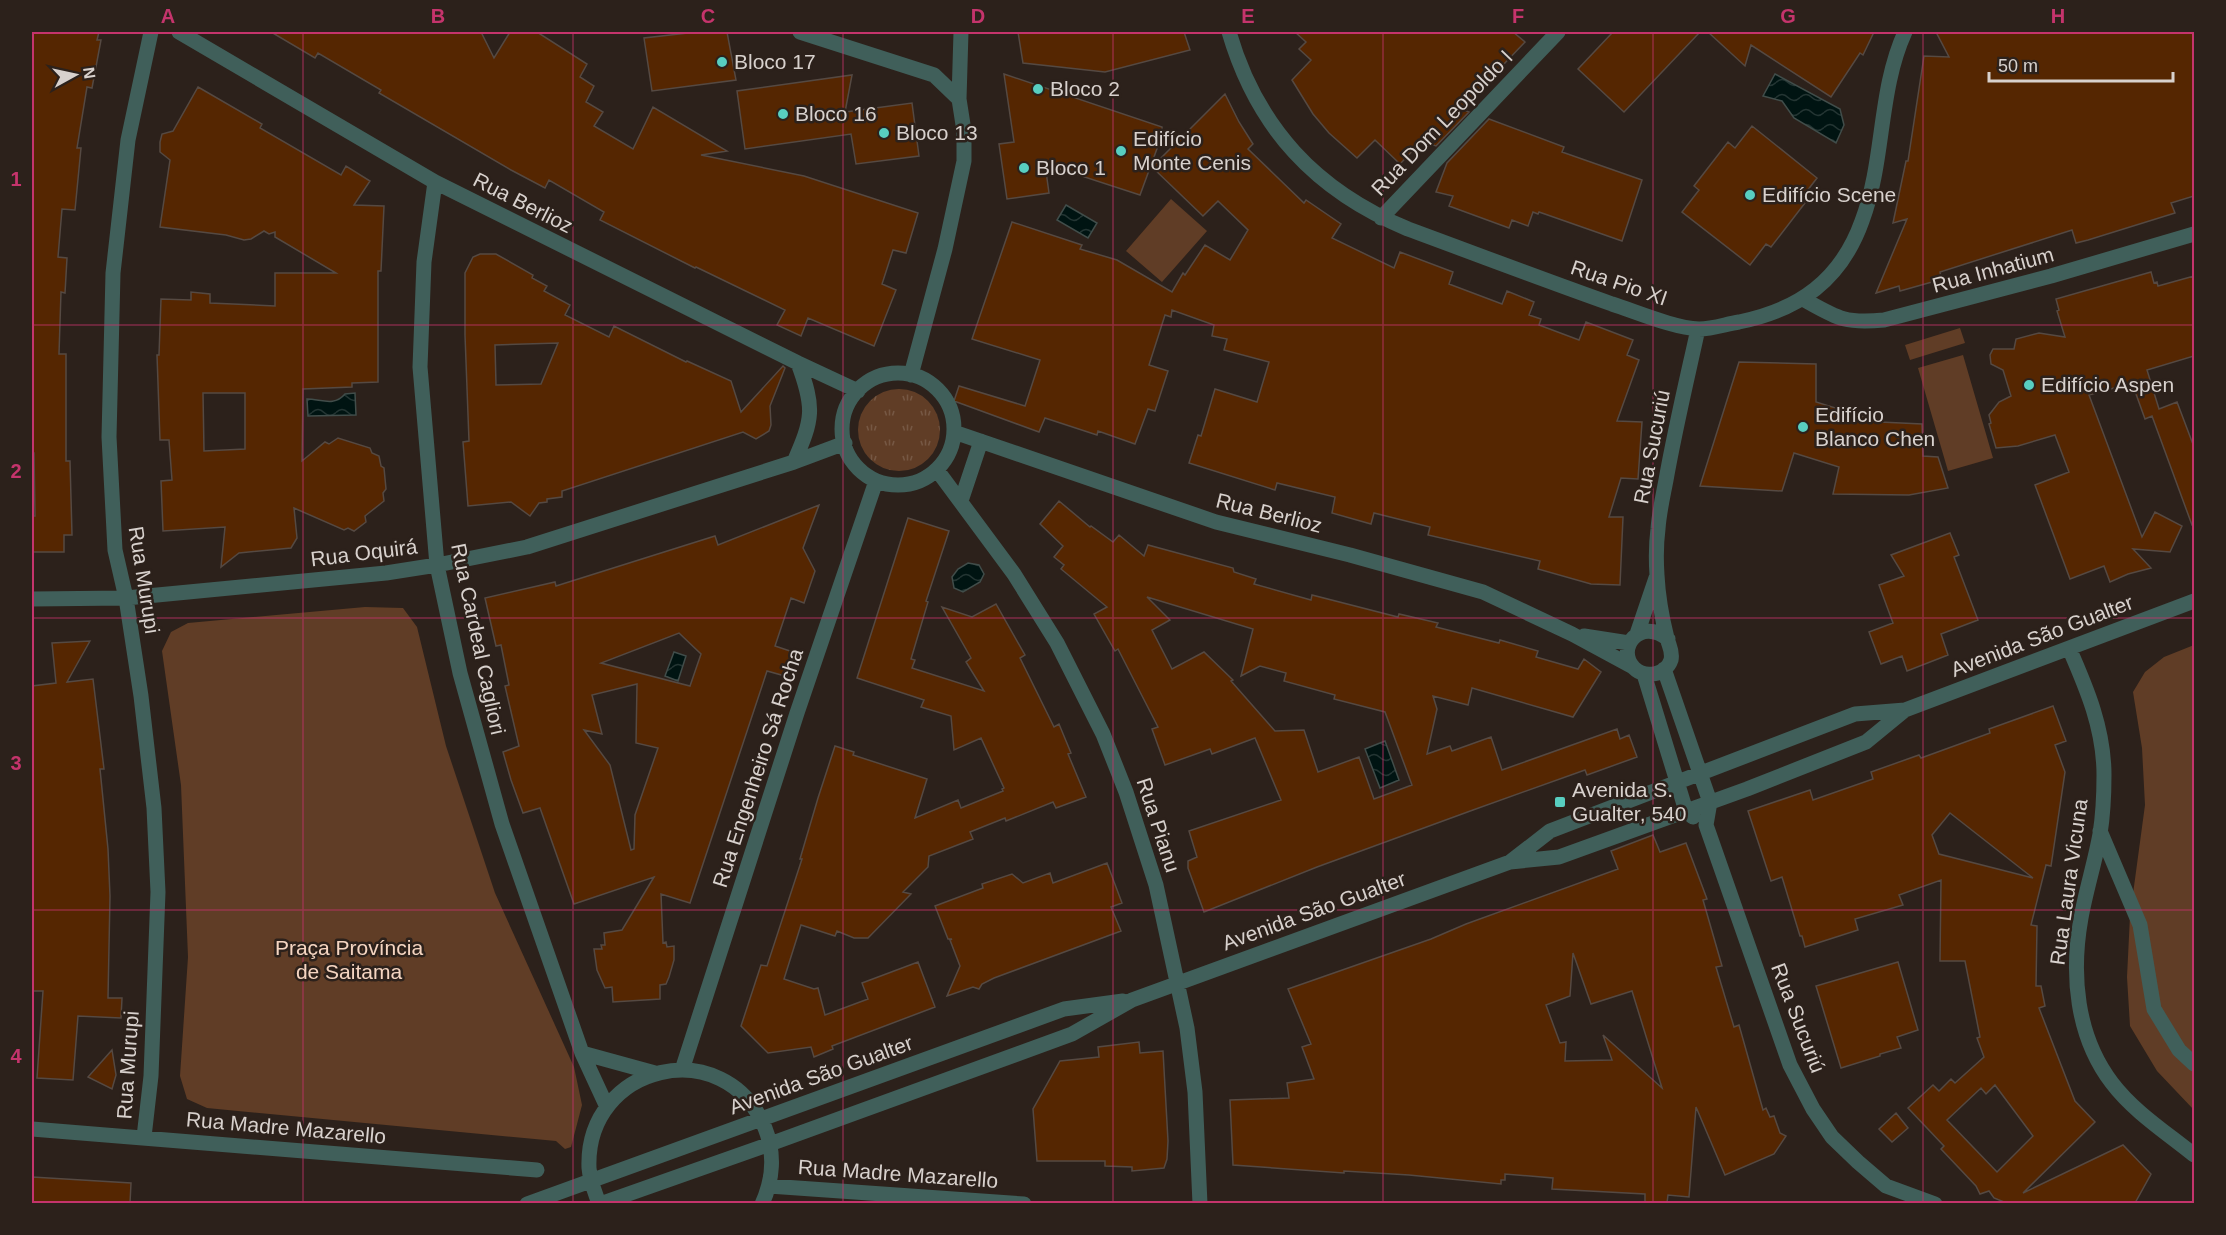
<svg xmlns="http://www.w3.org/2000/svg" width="2226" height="1235" font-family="Helvetica,sans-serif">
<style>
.grass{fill:url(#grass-tufts)}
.green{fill:#603d26}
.water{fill:url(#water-waves);stroke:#414d4a;stroke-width:1.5}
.building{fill:#552601;stroke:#554942;stroke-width:1.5;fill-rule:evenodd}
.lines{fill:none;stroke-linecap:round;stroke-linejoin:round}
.minor{stroke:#405f5a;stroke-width:15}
.grid{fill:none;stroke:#c5346c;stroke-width:1.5;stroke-opacity:0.55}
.poi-dot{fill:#58cec0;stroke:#2c211b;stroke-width:2}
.labels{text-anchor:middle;stroke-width:5;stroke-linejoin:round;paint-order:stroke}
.poi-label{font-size:21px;fill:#d8d1cd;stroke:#2c211b;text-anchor:start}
.street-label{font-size:21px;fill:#d8d1cd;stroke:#2c211b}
.park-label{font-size:21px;fill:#f5d5c1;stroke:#2c211b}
.neatline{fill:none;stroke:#c5346c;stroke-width:2}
.grid-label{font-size:20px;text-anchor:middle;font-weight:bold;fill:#c5346c}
</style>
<defs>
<pattern id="grass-tufts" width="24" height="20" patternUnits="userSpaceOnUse" patternTransform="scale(1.5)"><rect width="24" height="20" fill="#603d26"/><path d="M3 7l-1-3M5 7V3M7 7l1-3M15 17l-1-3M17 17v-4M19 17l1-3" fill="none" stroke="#765844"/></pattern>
<pattern id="water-waves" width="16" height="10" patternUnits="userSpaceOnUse" patternTransform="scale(1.5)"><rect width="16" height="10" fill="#001412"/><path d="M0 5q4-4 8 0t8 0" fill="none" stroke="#243533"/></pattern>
</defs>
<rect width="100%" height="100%" fill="#2c211b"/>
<path class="grass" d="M858 430a41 41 0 1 1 82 0a41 41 0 1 1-82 0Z"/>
<path class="green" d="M1171,199L1207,231L1162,282L1126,251Z
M1960,328L1965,343L1910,360L1905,345Z
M1963,355L1993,458L1948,471L1918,368Z
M365,607L403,608L417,627L446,746L495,893L574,1067L582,1105L571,1147L565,1149L556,1141L207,1108L187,1099L180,1076L188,957L181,785L162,651L171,632L188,623Z
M2194,645V1110L2157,1071L2130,1026L2127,977L2130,916L2145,805L2142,748L2133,692L2145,672L2164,657Z"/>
<path class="water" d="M1775,74L1840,109L1844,125L1836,143L1794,118L1782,101L1763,96Z
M1066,205L1097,223L1088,238L1057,220Z
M355,393L356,415L308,416L307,399C321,399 334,407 345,394Z
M968,563L979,565L984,574L980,582L963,592L954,588L952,577L958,569Z
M674,652L686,656L678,681L665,676Z
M1385,741L1399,780L1380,788L1365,749Z"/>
<path class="building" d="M32,32H99L97,40H101L92,88L87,87L77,148H81L75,210L62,209L58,257L67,258L65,293L61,292L59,354H66V461H70L72,535H64V552H32V516H35L34,453H32Z
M271,32H481L494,58L510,32H537L587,64L580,77L594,86L586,102L603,112L594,126L633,149L653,107L727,151L701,155L804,176L918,213L906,253L893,250L882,284L896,290L874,346L808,318L801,336L777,325L785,310L696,267L695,268L600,220L604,212L549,180L545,188L511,170L379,93L381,90L318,53L315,58Z
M697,32H727L736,80L652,91L644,38Z
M1018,32H1184L1190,50L1105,72L1023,63Z
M1295,32H1513L1525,42L1461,109L1469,112L1436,146L1422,141L1400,164L1375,140L1357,158L1329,133L1313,114L1292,80L1311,60L1299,49L1306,42Z
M1613,32H1700L1624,112L1578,69Z
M1708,32H1874L1863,55L1860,53L1831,97L1751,45L1745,66Z
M1936,32H2194V196L2171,203L2175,213L2088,240L2076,243L2072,230L1940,272L1941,277L1931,280L1932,282L1900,291L1899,286L1876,293L1907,219L1893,223L1906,161H1908L1924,56L1949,57Z
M1004,74L1162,127V135L1140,195L1045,164L1049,193L1007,199L999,144L1014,142Z
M852,75L845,112L912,103L919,156L856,164L851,134L745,149L737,91Z
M198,87L262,124L260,128L341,175L346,166L370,181L354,205L384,206L381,271H378V382L352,383V387L303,389L302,461L325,442L329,444L338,438L370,448L372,453L379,456L381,466L384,468L386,489L383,493L384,501L365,516L366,522L354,531L348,528L344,530L294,508L297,538L291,548L239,553L221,567L225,527L163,531L161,481L172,480L169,440H160L157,355H159L161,299L191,300V292L210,294V303L275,306V273H336L275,237V232L269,234L264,231L251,239L244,240L226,235L160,227L170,160L160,152V142L162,134L173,131ZM203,393H245V449L204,451Z
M1225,94L1239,122L1253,144L1248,149L1304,203L1306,200L1341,224L1332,238L1394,268L1400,252L1453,272L1449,284L1502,304L1507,291L1534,302L1529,315L1541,319L1539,325L1579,340L1586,322L1633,340L1627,355L1639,360L1617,421L1642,422L1638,479L1621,478L1609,517H1623L1620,585L1591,584L1538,569L1540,561L1428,535L1430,527L1374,513L1371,524L1332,513L1335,497L1277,483L1275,490L1189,463L1198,435L1201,436L1215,389L1257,402L1269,362L1224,350L1227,339L1212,336L1214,325L1172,310L1171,317L1165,315L1149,365L1168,371L1155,411L1148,409L1135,444L1098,431L1097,435L1045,418L1039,432L954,401L959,386L1025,406L1040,360L972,339L1012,222L1082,245L1080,249L1117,260L1172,292L1183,273L1185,275L1205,245L1230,260L1248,230L1218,201L1203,216L1152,167Z
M1489,119L1564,147L1562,152L1642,180L1622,241L1539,212L1538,214L1533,212L1528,226L1512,220L1509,228L1449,206L1453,196L1436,192L1447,163Z
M1752,126L1817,178L1800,200L1805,203L1771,247L1766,244L1750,265L1682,212L1699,190L1694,186L1728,142L1735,148Z
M480,254H496L533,275L532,278L547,286L544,291L570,305L565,315L609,337L614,326L686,362L687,361L731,381L741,412L783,366L785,368L770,406L771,425L769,431L756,439L743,432L562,491V497L547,499V502L539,503L530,516L511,502L468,506L463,442L469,441L465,335V273L473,257ZM558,343L541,384L496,385L495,345Z
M2151,272L2154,283L2157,282L2158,286L2194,276V356L2147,370L2159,409L2177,402L2194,447V524L2192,525L2152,416L2145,419L2132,383L2089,395L2142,537L2155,512L2182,526L2170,552L2133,549L2151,568L2128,574L2110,582L2104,566L2070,579L2035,485L2069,472L2055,435L2018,446L1996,448L1989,424L1991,423L1989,415L1999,402L2011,396L2003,370L1991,364L1990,355L1993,349H2014L2016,339L2039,333L2065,337L2057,311L2059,310L2056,299Z
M1739,362L1816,364V402L1880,422L1922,424L1923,456L1938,457L1948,488L1909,495L1833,494L1839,467L1794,453L1782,491L1700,486Z
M1059,501L1090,527L1091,526L1113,542L1119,535L1144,556L1148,545L1233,568L1234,572L1256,579L1254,584L1311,600L1312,595L1398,617L1399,614L1438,623L1436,627L1499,643L1500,640L1538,651L1536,657L1578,669L1584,659L1601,672L1573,717L1472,688L1468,705L1433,696L1437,709L1427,754L1450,746L1452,751L1491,737L1502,770L1617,729L1620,739L1629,735L1637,757L1587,775L1585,770L1473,810L1317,867L1204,912L1188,868V861L1197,857L1189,831L1281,800L1255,738L1212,754L1210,749L1165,765L1152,729L1158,727L1118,649L1115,651L1094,614L1107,607L1061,569L1064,565L1054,557L1063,546L1040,524ZM1147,597L1253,629L1241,676L1260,666L1286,673L1284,681L1335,695L1334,699L1385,712L1412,785L1374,799L1359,757L1318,772L1304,730L1275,731L1231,681L1233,680L1204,652L1172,669L1152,630L1170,620Z
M819,505L803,548L815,571L804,603L791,598L775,646L793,652L785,676L767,671L690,903L661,894L663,943L666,942L667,947L674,946V960L669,977L666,984L660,985V999L613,1002L612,987L605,988L597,970L594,949H602L601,945H605L604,933L622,930L654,877L574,904L540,808L523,813L511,780L503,752L519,746L505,686L509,685L501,645L496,646L485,598L555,582L556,586L715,536L718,545ZM679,633L701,654L690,686L601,663ZM637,684L636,743L658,748L635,815L634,849L631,850L610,765L584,730L602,734L592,695Z
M908,518L949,531L926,601L928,602L911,659L915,660L912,668L984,691L966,662L971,658L942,607L972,617L996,604L1025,655L1020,658L1054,727L1059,724L1071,753L1068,754L1086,797L1056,808L1053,802L1006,821L1005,818L970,832L973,839L929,856L928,867L903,892L911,894L868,938H854L837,931L835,936L801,925L784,979L814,989L818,988L825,1015L868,999L862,983L918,962L935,1007L832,1046L833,1049L814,1057L811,1047L768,1053L741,1026L761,965L767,966L802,859H800L818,798L835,746L854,752L853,755L927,779L915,818L958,800L961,808L1003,791L1002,789L1004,788L981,738L954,750L951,716L921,707L924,700L857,678Z
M1950,533L1959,555L1954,557L1978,620L1941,634L1948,655L1907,671L1902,656L1881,664L1869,632L1893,623L1879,585L1904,576L1891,555Z
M90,641L67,682L93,679L104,769H100L108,849L110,896L108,998H122L121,1018L78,1016L73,1080L37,1078L43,991H32V686L56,683L52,643Z
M2053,706L2066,741L2055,745L2065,772L2051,866L2046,865L2031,925L2037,926L2036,986H2041L2045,1006L2039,1008L2075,1101L2095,1122L2023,1193L2123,1145L2151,1174L2135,1203H2001L2004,1202L1994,1198L1989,1191L1980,1194L1976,1186L1941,1149L1944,1146L1908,1108L1933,1085L1939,1091L1951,1079L1955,1083L1984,1057L1977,1038L1980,1037L1965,961H1940L1941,880L1899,895L1903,905L1855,919L1858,930L1805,947L1802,936H1800L1782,877L1771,881L1748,811L1810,790L1813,800L1873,779L1871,772L1919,755L1921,758L1990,733L1989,729ZM1950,813L2033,878L1939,854L1932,835ZM1995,1085L2033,1136L1997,1172L1947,1120L1981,1088L1986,1094Z
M1653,835L1660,852L1686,843L1707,899L1703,900L1722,966L1716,967L1734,1027L1739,1025L1763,1110L1766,1108L1770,1117L1774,1116L1780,1133L1786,1136L1774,1154L1725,1175L1696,1107L1689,1197L1668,1195L1667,1203H1645V1194L1552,1189L1553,1178L1505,1174V1180H1501V1184L1409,1175L1344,1171V1173L1233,1165L1230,1100L1289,1098L1287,1083L1314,1079L1302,1047L1311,1044L1288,989L1431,939L1466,924L1618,869L1611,851ZM1573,953L1591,1004L1632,991L1662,1088L1603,1035L1612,1060L1565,1061L1566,1042L1560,1043L1546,1005L1570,996Z
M1107,863L1122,903L1111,907L1121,931L994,978L982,984L979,989L973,987L947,996L960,966L950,940L952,939H948L935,906L983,888L982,884L1012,874L1023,883L1050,873L1053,883Z
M1898,962L1918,1030L1897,1037L1901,1048L1880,1054V1056L1841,1068L1816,986Z
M1139,1042L1140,1053L1163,1051L1168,1141L1167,1159L1164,1168L1132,1171V1167L1105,1166V1161H1037L1033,1109L1060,1061L1099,1057L1098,1047Z
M112,1050L116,1075L112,1089L88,1077Z
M1896,1113L1908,1128L1892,1142L1879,1129Z
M32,1177L131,1183L130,1203H32Z"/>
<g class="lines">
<path class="minor" d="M179,32L435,182L798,363L858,391
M800,32L934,75L959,99
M1229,32C1257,128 1316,191 1408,229C1476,254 1544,280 1612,304C1637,312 1674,328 1699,329C1713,329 1726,324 1739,322C1799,310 1841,280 1862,221C1885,160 1878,91 1905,32
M435,182L424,262L420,367L437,565L460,673L502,824L582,1053L607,1107
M1381,218L1558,32
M1803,299C1837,318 1844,324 1884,320L2051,276L2194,234
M842 429a56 56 0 1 1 112 0a56 56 0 1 1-112 0Z
M911,375L945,249L964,161V131L959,99L961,32
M954,432L1216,522L1350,555L1483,592L1572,634L1633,667
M794,462C813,419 815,408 798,363
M937,470L1014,574L1057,643L1103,734L1126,792L1156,885L1187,1028L1195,1092L1200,1204
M961,501L981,441
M32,599L126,598L386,573L437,565L527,547L794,462L845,443
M1637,634L1656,578
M1584,636L1629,643
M1668,639C1640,616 1615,649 1634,668C1645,679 1666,675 1671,660C1673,651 1669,646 1667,638C1662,618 1658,595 1657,575C1656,560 1656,544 1658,529C1659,513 1663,496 1666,480C1675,429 1687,379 1698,329
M2069,648C2087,689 2104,729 2104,775C2104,794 2103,815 2100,834C2095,862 2086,890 2081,918C2071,974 2076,1036 2112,1083C2134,1112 2167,1133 2194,1155
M1664,669L1710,802L1706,825L1790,1065L1813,1109L1832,1137L1858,1162L1886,1186L1935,1204
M1644,674L1686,811L1693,817
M2100,831L2140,925L2154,1009L2179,1050L2194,1064
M1510,862L1550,831L1855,714L1905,710L2194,601
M582,1053L655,1073
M682,1070L797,713L876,481
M32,1129L537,1170
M144,1137L151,1076L158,892L154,808L141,696L126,598L115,550L109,437L113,273L128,140L151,32
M769,1186L1024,1204
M527,1204L1064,1009L1123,1001
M599,1204C595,1192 590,1181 589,1168C585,1064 725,1031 765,1128C775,1153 773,1180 762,1204
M600,1204L770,1144L1072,1034L1132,1000L1510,862L1559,857L1747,789L1866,742L1905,710"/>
</g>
<path class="grid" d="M303,32V1204M573,32V1204M843,32V1204M1113,32V1204M1383,32V1204M1653,32V1204M1923,32V1204M32,325H2194M32,618H2194M32,910H2194"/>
<g class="poi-dot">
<circle cx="722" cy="62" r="6"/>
<circle cx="1038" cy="89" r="6"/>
<circle cx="783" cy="114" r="6"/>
<circle cx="884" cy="133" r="6"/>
<circle cx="1121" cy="151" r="6"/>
<circle cx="1024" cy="168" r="6"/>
<circle cx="1750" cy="195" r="6"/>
<circle cx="2029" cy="385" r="6"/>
<circle cx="1803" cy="427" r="6"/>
<rect x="1554" y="796" width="12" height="12" rx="3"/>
</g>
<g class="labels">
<g class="poi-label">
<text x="734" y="69">Bloco 17</text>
<text x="1050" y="96">Bloco 2</text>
<text x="795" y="121">Bloco 16</text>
<text x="896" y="140">Bloco 13</text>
<text x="1133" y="146">Edifício<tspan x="1133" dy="24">Monte Cenis</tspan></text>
<text x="1036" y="175">Bloco 1</text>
<text x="1762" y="202">Edifício Scene</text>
<text x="2041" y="392">Edifício Aspen</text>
<text x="1815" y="422">Edifício<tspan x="1815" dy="24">Blanco Chen</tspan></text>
<text x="1572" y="797">Avenida S.<tspan x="1572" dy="24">Gualter, 540</tspan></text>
</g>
<g class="street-label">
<text transform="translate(1442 123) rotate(-46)" y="7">Rua Dom Leopoldo I</text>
<text transform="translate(523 203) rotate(27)" y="7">Rua Berlioz</text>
<text transform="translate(1993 270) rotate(-15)" y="7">Rua Inhatium</text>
<text transform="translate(1619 283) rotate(19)" y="7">Rua Pio XI</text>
<text transform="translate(1652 447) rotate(-79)" y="7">Rua Sucuriú</text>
<text transform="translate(1269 513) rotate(14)" y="7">Rua Berlioz</text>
<text transform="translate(364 553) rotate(-7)" y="7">Rua Oquirá</text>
<text transform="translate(144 580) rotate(81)" y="7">Rua Murupi</text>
<text transform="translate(2042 636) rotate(-21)" y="7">Avenida São Gualter</text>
<text transform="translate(478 639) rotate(78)" y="7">Rua Cardeal Cagliori</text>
<text transform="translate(758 768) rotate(-72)" y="7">Rua Engenheiro Sá Rocha</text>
<text transform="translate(1158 825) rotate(72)" y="7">Rua Pianu</text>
<text transform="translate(2069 882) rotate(-82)" y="7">Rua Laura Vicuna</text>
<text transform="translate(1314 911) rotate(-20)" y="7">Avenida São Gualter</text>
<text transform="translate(1798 1018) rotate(69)" y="7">Rua Sucuriú</text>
<text transform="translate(128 1065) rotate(-86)" y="7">Rua Murupi</text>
<text transform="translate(821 1075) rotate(-20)" y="7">Avenida São Gualter</text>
<text transform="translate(286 1128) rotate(5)" y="7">Rua Madre Mazarello</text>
<text transform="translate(898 1174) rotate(4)" y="7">Rua Madre Mazarello</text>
</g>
<g class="park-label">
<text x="349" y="955">Praça Província<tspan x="349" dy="24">de Saitama</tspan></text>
</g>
</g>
<rect width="2226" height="1235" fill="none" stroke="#2c211b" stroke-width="66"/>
<g transform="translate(75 75) rotate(82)" stroke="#2c211b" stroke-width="4.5" paint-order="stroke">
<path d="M0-4.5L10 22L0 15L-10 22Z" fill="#d8d1cd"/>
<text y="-9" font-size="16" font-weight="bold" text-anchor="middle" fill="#d8d1cd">N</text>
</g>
<path d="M1989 72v9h184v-9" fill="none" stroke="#d8d1cd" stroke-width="3"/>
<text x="1998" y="72" font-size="18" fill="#d8d1cd" stroke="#2c211b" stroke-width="4.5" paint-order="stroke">50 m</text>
<rect x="33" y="33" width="2160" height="1169" class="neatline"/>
<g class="grid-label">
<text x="168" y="23">A</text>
<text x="438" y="23">B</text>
<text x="708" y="23">C</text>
<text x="978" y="23">D</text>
<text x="1248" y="23">E</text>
<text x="1518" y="23">F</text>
<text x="1788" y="23">G</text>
<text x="2058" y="23">H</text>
<text x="16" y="186">1</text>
<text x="16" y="478">2</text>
<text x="16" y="770">3</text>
<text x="16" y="1063">4</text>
</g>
</svg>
